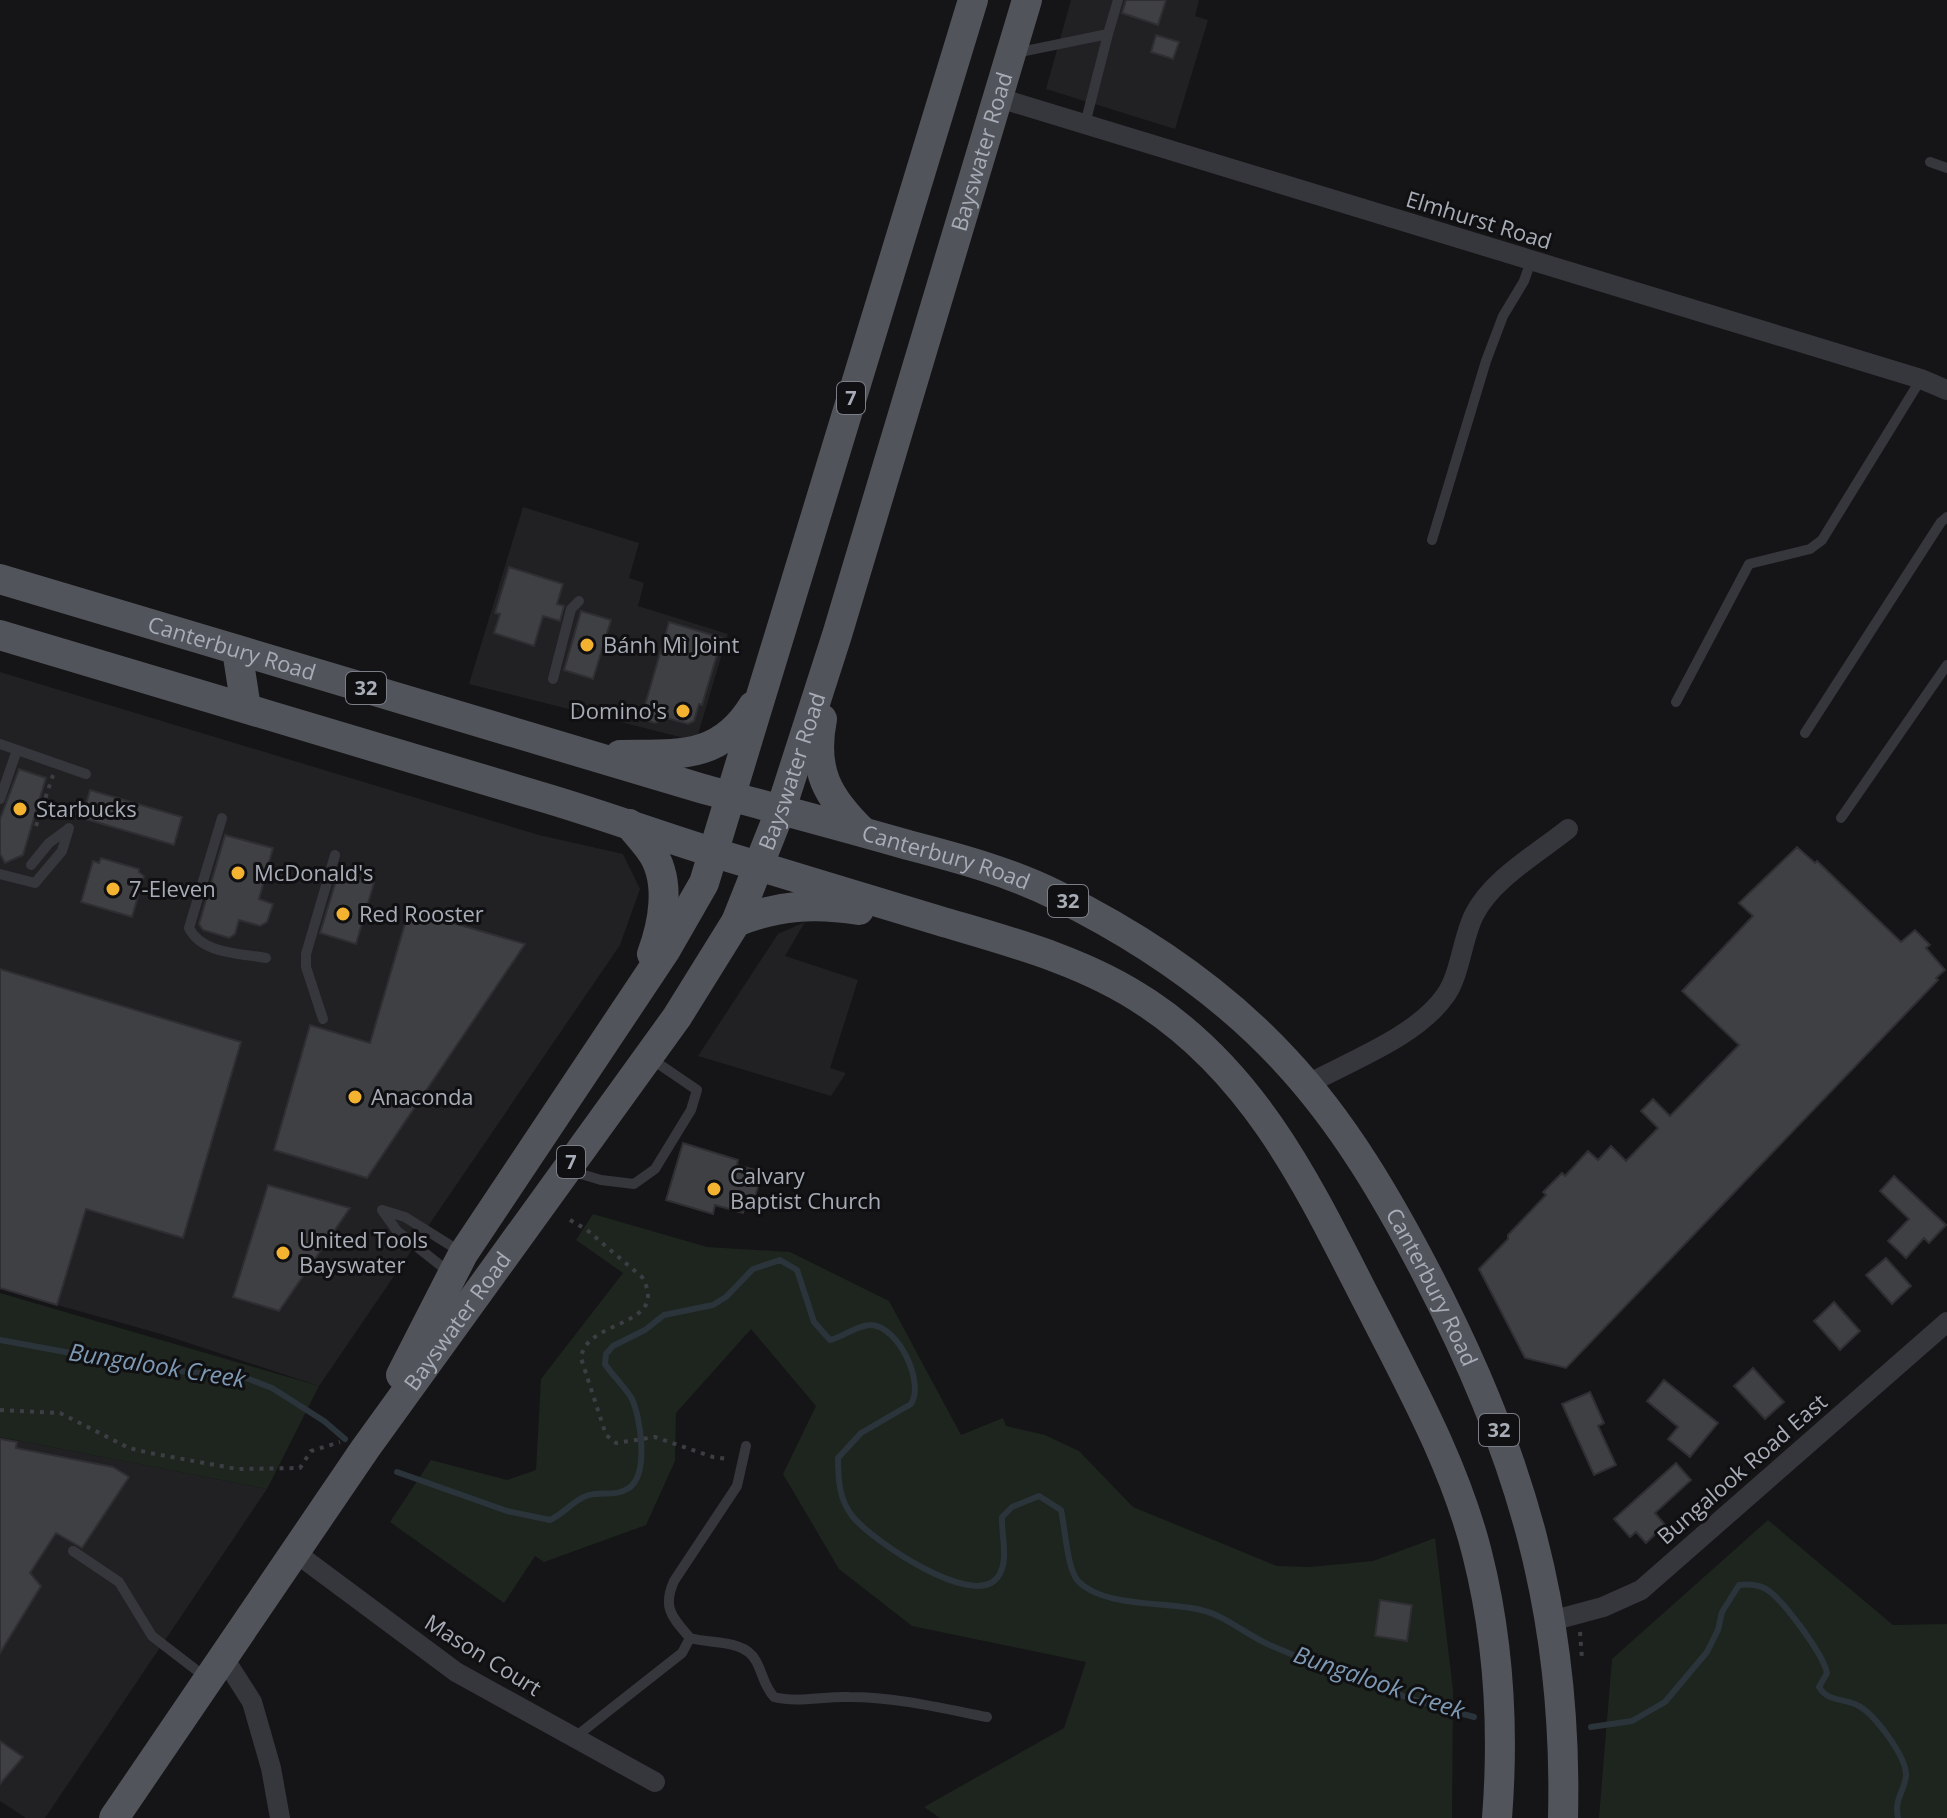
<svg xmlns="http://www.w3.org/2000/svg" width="1947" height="1818" font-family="'Open Sans',sans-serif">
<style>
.built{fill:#212124}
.green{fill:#1d251e}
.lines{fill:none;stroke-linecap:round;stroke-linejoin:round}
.stream{stroke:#2b343b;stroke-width:6}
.building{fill:#3f4044;stroke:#2f2f33;stroke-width:2}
.path{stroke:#3c3e43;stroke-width:4;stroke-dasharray:4 6;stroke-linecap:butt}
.lane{stroke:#36373c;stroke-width:10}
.street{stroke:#36373c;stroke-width:20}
.primary{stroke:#52545b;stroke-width:30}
.poi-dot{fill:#f3b331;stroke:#101012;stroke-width:3}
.labels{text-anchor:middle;stroke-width:6;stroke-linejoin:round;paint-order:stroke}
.shield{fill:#101012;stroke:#7a7d86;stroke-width:2}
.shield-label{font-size:20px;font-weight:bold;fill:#a7acb7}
.street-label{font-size:22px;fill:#a7acb7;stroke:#101012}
.poi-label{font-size:22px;fill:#a7acb7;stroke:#101012;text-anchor:start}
.water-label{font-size:24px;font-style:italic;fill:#7e99b3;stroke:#101012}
</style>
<rect width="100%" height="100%" fill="#151517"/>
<path class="built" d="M1071,0H1199L1195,16L1208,20L1175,129L1046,89Z
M523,507L639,543L629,578L644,583L638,606L728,634L696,741L469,684Z
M0,672L539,835L623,854L640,889L620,945L319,1386L161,1334L0,1289Z
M805,922L785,956L858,980L830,1068L846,1073L831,1096L698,1056L778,934Z
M0,1437L267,1489L45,1818H26L0,1801Z"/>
<path class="green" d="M593,1214L707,1247L790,1252L889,1301L961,1435L1003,1418L1006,1426L1045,1435L1079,1451L1133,1507L1277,1566L1310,1567L1373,1561L1435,1538L1453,1690L1452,1818H940L924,1807L1064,1728L1086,1662L912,1626L839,1569L783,1474L816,1406L751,1329L676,1413L675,1461L646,1525L544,1562L535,1556L504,1603L390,1522L431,1460L507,1480L536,1470L541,1379L623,1273L576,1240Z
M0,1293L319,1386L267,1489L0,1437Z
M1768,1520L1893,1625L1947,1624V1818H1599L1612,1659Z"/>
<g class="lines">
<path class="stream" d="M0,1340L152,1368L246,1378L272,1388L324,1421L345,1439
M397,1472L507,1511L550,1520C563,1514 573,1501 586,1496C601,1490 614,1498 629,1488C649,1474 641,1419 632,1399C625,1387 613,1376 605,1364L606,1354L613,1346L645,1330L664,1315L713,1305L726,1297L753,1269L780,1260L797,1270L814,1322L830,1340C844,1337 856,1325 871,1325C898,1326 925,1382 911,1404L861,1433L838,1458C838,1479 839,1500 853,1517C872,1540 972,1609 997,1578C1010,1562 1001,1536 1002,1517L1012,1507L1039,1496L1061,1510C1065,1527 1067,1569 1078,1581C1104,1608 1166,1601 1201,1610C1227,1616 1247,1636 1272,1646C1337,1674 1405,1699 1474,1717
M1591,1727L1632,1721L1665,1702L1707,1652L1718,1630L1722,1612L1739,1585C1748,1584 1755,1584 1764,1588C1781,1596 1823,1654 1827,1673L1819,1687C1828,1702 1843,1698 1857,1705C1874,1713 1907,1757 1906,1776C1904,1792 1894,1799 1898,1818"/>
</g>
<path class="building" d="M1126,0H1166L1158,25L1122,13Z
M1156,35L1179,42L1173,59L1151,52Z
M509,567L563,584L557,604L564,606L560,621L543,616L534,646L494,633L500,614L495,613Z
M581,611L611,620L593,679L564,670Z
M669,622L722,638L702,705L699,704L694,721L688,724L667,718L655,723L641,719Z
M19,769L46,778L23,855L5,863L0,854V819Z
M90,790L182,817L174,845L82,818Z
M225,835L273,848L259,899L273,904L267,922L260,926L239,920L235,934L229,938L203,930L199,924Z
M1797,847L1815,863L1817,861L1901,942L1915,930L1930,945L1926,948L1945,970L1936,978L1938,980L1566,1368L1525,1358L1479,1269L1508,1239V1235L1546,1195L1543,1192L1562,1173L1565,1176L1588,1151L1598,1160L1611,1146L1626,1161L1658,1128L1641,1111L1653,1099L1670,1116L1739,1045L1682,991L1753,916L1739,903Z
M101,858L139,869V872L144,876L132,917L81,902L93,861L99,863Z
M339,871L374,883L356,944L320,933Z
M409,910L525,944L367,1178L274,1150L310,1025L370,1043Z
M0,969L241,1042L183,1238L86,1209L57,1305L0,1288Z
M683,1143L738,1160L737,1165L762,1172L753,1204L746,1202L743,1213L715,1205L713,1214L666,1200Z
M1894,1176L1946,1225L1929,1243L1924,1238L1906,1258L1888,1241L1909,1219L1880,1191Z
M268,1185L350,1208L279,1311L233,1297Z
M1886,1258L1911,1286L1892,1304L1866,1275Z
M1834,1302L1860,1331L1840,1350L1814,1321Z
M1753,1368L1784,1402L1765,1419L1734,1386Z
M1664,1380L1718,1423L1690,1457L1668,1439L1678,1427L1647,1401Z
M1590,1392L1604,1423L1598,1426L1616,1465L1594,1475L1562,1404Z
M0,1439L17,1442L16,1448L113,1467L129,1477L82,1548L56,1533L30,1573L41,1586L0,1653Z
M1676,1463L1691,1480L1655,1513L1665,1525L1646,1543L1636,1532L1630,1537L1614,1519Z
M1380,1600L1412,1605L1407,1641L1375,1636Z
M0,1741L23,1757L0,1784Z"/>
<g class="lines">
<path class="path" d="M36,826L53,775
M570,1220L587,1230L642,1277C671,1328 586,1318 581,1358L606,1435L616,1443L655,1437L713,1457L729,1459
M0,1410L60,1413L129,1448L150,1453L237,1469L300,1468L311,1451L340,1442
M1580,1632L1582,1659"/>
<path class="lane" d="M1015,53L1108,34L1118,0
M1085,124L1108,34
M1930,162L1947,168
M1432,540L1486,361L1503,316L1524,281L1531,261
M553,679L571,609L579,601
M1676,702L1749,564L1810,549L1822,540L1921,379
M1805,733L1941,522L1947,517
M0,744L86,774
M0,799L17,750
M222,818L189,928C202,954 239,953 266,958
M1841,818L1947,665
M31,865L49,843L68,829
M0,874L35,883L62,851L69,828
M323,1019L306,967V954L335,855
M571,1171L601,1180L634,1184L655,1169L691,1110L697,1090L650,1058
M382,1210L397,1231L450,1273
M382,1210L405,1217L461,1252
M73,1551L119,1582L152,1636L204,1676
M690,1638C710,1644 745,1639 756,1661C763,1674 764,1686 774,1697C798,1703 824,1696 849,1697C896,1697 941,1708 987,1717
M574,1738L682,1653L690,1638C672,1617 662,1608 674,1581L737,1486L746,1446"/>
<path class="street" d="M996,97L1921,379L1947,390
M1306,1085C1350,1061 1416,1037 1445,996C1460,976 1462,939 1474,915C1492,879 1537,854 1568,829
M296,1553L456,1672L655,1782
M1551,1621L1603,1607L1641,1590L1947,1322
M224,1658L252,1702L271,1768L280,1818"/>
<g class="primary">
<path id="s1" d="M0,579L700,788C769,807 839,825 908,845C958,858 1010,872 1056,895C1141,937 1220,990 1284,1059C1344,1123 1388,1199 1428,1276C1521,1455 1568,1615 1563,1818"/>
<path d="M0,635C180,690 362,742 542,797C600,814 657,835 715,853C790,876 865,898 940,921C1011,942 1085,961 1147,1003C1263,1080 1314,1199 1376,1318C1415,1394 1456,1470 1477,1553C1499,1640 1504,1729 1497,1818"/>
<path d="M237,650L246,708"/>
<path d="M822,719C812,770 827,797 863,832"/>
<path d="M620,755C677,754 720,760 753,706"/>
<path d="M629,824C637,834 646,843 653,854C671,883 663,924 652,954"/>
<path d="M736,922C778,905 815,903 859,910"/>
<path d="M401,1375L463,1254L665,951L704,883L973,0"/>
<path id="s2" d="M114,1818L365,1449L677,1017L736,922L781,809L837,635L1027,0"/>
</g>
</g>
<g class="poi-dot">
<circle cx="587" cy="645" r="8"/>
<circle cx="683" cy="711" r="8"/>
<circle cx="20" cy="809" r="8"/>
<circle cx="238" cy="873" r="8"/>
<circle cx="113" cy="889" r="8"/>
<circle cx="343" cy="914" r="8"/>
<circle cx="355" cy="1097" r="8"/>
<circle cx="714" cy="1189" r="8"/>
<circle cx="283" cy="1253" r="8"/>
</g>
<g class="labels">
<g class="shield">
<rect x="837" y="382" width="28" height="32" rx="6"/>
<rect x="346" y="672" width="40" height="32" rx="6"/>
<rect x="1048" y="885" width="40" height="32" rx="6"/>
<rect x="557" y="1146" width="28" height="32" rx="6"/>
<rect x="1479" y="1414" width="40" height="32" rx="6"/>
</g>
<g class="shield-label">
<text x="851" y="405">7</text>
<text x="366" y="695">32</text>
<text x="1068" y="908">32</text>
<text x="571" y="1169">7</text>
<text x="1499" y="1437">32</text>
</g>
<g class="street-label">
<text dy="8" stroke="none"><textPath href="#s2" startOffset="1900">Bayswater Road</textPath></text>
<text transform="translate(1479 220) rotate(17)" y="8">Elmhurst Road</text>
<text dy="8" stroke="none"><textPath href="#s1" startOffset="242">Canterbury Road</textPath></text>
<text dy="8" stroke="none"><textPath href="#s2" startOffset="1252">Bayswater Road</textPath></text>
<text dy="8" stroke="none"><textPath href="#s1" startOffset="986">Canterbury Road</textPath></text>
<text dy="8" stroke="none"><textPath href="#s1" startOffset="1658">Canterbury Road</textPath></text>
<text dy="8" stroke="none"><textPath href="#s2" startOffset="604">Bayswater Road</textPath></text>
<text transform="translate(1742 1469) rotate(-41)" y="8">Bungalook Road East</text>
<text transform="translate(483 1655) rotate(32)" y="8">Mason Court</text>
</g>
<g class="poi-label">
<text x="603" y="653">Bánh Mì Joint</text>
<text x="667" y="719" text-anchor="end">Domino's</text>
<text x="36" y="817">Starbucks</text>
<text x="254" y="881">McDonald's</text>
<text x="129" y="897">7-Eleven</text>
<text x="359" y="922">Red Rooster</text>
<text x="371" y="1105">Anaconda</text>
<text x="730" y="1184">Calvary<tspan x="730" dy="25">Baptist Church</tspan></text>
<text x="299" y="1248">United Tools<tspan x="299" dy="25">Bayswater</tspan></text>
</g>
<g class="water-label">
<text transform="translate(157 1366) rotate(9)" y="8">Bungalook Creek</text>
<text transform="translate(1379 1683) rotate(19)" y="8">Bungalook Creek</text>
</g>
</g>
</svg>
